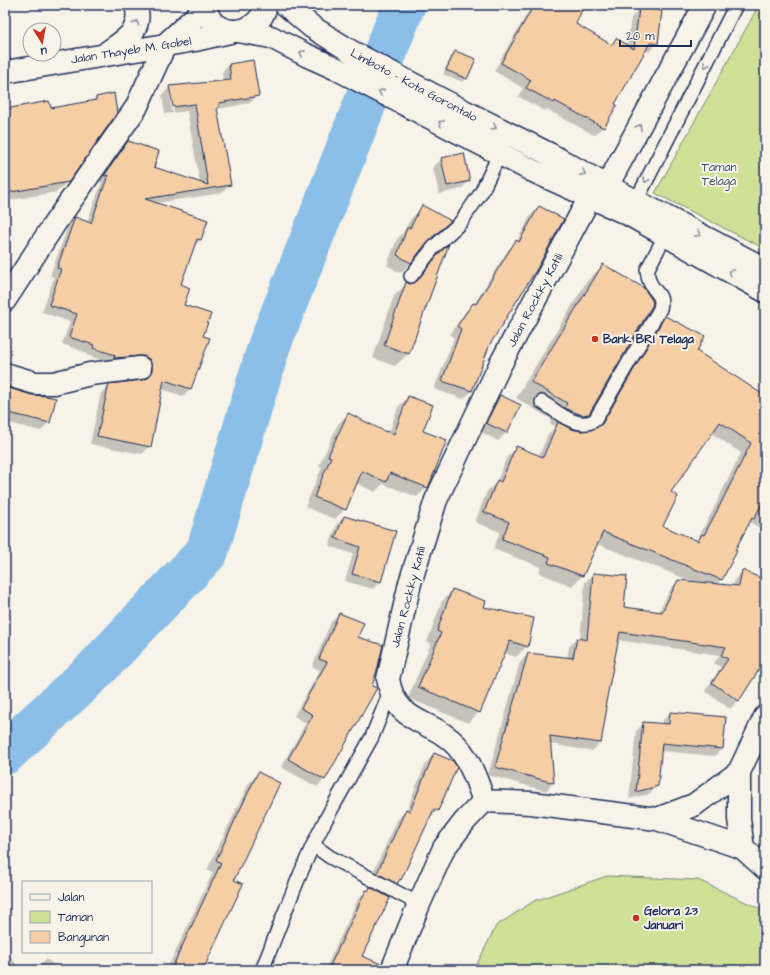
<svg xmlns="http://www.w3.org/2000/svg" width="770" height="975" font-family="'Architects Daughter',sans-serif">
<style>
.green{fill:#cee196;stroke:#74887a}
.shadow{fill:#0003;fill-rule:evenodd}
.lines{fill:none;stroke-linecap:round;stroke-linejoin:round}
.river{stroke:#8bbfe8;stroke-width:43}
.building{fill:#f6cea5;stroke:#1b2f5e;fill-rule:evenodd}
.service-casing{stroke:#1b2f5e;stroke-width:16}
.minor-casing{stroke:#1b2f5e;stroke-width:25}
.primary-casing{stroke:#1b2f5e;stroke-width:25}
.trunk-casing{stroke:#1b2f5e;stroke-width:25}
.service{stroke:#f7f3e8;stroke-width:13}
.minor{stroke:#f7f3e8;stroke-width:22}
.primary{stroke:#f7f3e8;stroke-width:22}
.trunk{stroke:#f7f3e8;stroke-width:22}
.oneway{stroke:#8991a3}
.poi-dot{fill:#c8321e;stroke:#f7f3e8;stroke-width:1.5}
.labels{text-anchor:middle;stroke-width:4;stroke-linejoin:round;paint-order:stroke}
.street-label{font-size:12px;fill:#1b2f5e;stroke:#f7f3e8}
.park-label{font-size:12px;fill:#3f5369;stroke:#f7f3e8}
.poi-label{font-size:12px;font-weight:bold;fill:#1b2f5e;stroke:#f7f3e8;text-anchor:start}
</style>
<rect width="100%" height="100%" fill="#f7f3e8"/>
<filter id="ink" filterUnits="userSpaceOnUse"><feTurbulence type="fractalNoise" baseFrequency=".025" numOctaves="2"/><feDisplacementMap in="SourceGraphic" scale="8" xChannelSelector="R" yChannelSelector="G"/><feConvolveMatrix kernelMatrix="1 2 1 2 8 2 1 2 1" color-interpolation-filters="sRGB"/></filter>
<g filter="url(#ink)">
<path class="green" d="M759,5H765V249L655,193Z
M607,876L698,880L765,911V970H474L496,926L534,901Z"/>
<path class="shadow" d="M532,5H583L574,24L610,45L616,40L627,46L631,18L639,9L657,43L649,52L644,51L613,105L603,127L594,135L546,109L545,111L519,97L523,88L494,71Z
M455,52L466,78L463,82L443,74L451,56Z
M229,64L258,95L250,103L217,109L229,185L222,193L155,203L200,240L193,247L180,285L183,305L202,336L191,389L183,396L161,389L150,446L142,454L90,444L101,393L109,385L145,380V375L86,355L87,353L62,344L70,322L42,312L54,277L50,276L68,226L76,218L87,222L102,182H98L121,150L128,142L152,168L200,183L187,111L165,114L162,95L170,87L223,82L222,72ZM169,93H171L174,112H172Z
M113,94L68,181L57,192L5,201V110L50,109L92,101L96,98Z
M442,159L469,181L461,189L439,194L433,167Z
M539,207L472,391L463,399L434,389L454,338L450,335L465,312L474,304L508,250L517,241L531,215Z
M420,209L439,231L425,244L410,263L400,273L387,265L397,239L402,234L410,220Z
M447,248L408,354L395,366L373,358L394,296L407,283L413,284L428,266Z
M603,265L589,413L572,430L581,432L591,431L596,429L655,327L666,317L695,352L765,397V531L750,522L733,551L721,579L716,585L733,586L735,579L743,571L765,581V657L738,701L730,709L705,691L721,667L714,663L720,655L617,640L604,707L600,743L592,751L550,744L553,783L546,791L488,775L520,662L528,654L567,659L569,647L577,639L580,640L585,582L593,574L623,608L658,613L670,590L678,581L694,582L597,544L582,576L572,586L539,573L541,567L493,549L500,532L475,522L487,491L496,483L507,457L517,447L539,456L548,434L556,426L550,424L551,419L516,398L587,281ZM711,433L741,453L711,514L696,541L661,527L669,492Z
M5,390L31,396L49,422L41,431L5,422Z
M500,396L506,433L498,441L479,431L492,404Z
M408,397L427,487L417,497L383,484L375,492L356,483L345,509L335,519L305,507L322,467L319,466L338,424L348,414L386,433H389L398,407Z
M344,517L380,581L373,589L345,581L353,554L329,546L337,524Z
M452,591L483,607L527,646L516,657L504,653L479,712L468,723L408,698L431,643L427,642L442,601Z
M339,614L357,638L325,779L317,787L281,767L306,723L294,716L320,670L312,667L331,622Z
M670,713L722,748L715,756L660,751L657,786L649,794L629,799L636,731L644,723L662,725V721Z
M434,754L438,810L429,818L401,879L388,891L369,881L398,819L406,811L426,763Z
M258,774L232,880L201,970H163L170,963L213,872L207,870L249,783Z
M370,888L358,970H325L358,899Z
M5,948L20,970H5Z
M46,959L61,970L63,967L67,970H35Z"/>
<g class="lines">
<path class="river" d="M5,753L94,671L207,552L269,346L404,5"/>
</g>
<path class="building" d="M534,5H584L576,24L612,45L616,38L634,49L639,8L662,11L658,44L650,43L615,104L617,105L604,128L555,101L554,103L526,88L531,80L501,63Z
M455,51L476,59L467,79L446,70Z
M253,60L259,96L219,103V107L217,108L231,185L145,199L208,220L201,240L197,239L181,284L190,288L184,305L211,314L203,336L210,338L191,389L164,380L151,447L97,436L109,384L142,380L148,378L152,373V367L150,360L145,356H139L114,358L115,355L93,348L94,345L69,337L77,314L49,305L61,269L57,268L75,217L91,223L108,175L104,176L128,141L159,151L154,167L208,185L195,104L173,107L169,86L231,80L229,64Z
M114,93L117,113L69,182L5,193V109L49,101L51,108L96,100V97Z
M464,153L470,181L447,186L441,158Z
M422,205L451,221L428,241L411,263L397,255L407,228H410Z
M539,206L564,219L538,267L503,323H504L490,344L472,391L442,381L461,329L457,326L473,303L476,304L516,240L519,242Z
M449,244L409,354L384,345L406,282L410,284L417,281L440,252Z
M603,264L644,288L652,300L653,304L589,414L582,415L565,408L567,403L531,382Z
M665,316L705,336L697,351L765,396V497L754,519L752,518L735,550L737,551L722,580L603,532L583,576L548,563L550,557L502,539L509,522L484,512L497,480L501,482L516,446L543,457L558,422L571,429L581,431L591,430L602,424ZM720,422L751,443L721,503L704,535L702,534L698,541L663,526L678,496L671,492Z
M5,387L32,395L46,396L56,398L50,423L5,412Z
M500,395L521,405L507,433L486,423Z
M408,396L433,405L423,431L447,440L428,488L390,473L386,482L362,471L346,510L314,497L331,457L328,456L348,413L386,432V431L394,434Z
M344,516L396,531L381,582L352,574L360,547L335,538Z
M742,570L765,580V660L739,701L712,683L728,659L721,655L726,647L620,632L605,707H607L601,743L550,736L554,783L495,767L528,653L573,658L577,638L587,640L593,573L627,576L624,607L662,612L678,580L739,586Z
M452,589L486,601L484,607L534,618L528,647L510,641L480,713L418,687L441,633L437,631Z
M339,613L364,623L358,637L383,645L378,667L372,686L377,688L325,780L288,759L313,715L301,708L327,662L319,659Z
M670,712L726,717L723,749L662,743L658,786L636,792L643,722L669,724Z
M434,753L453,761L457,767L438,811L434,809L401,880L400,879L397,884L377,873L406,809L410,811Z
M258,772L280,783L234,880L243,884L203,970H171L221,863L216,860Z
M370,887L390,898L362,956L381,964L380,970H328L366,890L368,891Z"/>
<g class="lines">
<g class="service-casing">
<path id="service" d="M636,201L736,5
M411,276L434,247L460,223L481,193L500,153
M542,402C557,411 577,431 595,420L660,309C663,295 658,296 652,286C648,281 648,275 647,270L666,234
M313,845L326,819L372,737L390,692
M262,970C279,928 294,886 313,845L330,857L419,904"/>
</g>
<g class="minor-casing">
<path id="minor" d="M607,186L705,5
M5,300L55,223L136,108L165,45
M5,374L35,383H54L90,374L140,368
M765,717L739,772V819L743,848L765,868
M484,801L531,803L657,819L743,848
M657,819L694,805L739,772
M392,970L419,904L444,848L465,821L484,801C477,782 471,762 457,746C432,718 396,726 388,679L410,583L436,500L500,365L590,197"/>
</g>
<g class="primary-casing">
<path id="primary" d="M165,45L206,7
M108,52C126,39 143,31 136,5
M5,72L195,40L234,31"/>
</g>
<g class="trunk-casing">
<path id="trunk" d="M206,5C207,39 259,40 266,5
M286,5L312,27L352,52L450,104L549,154L607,186L765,269
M238,31L271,37L306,55L337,69L531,170L628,214L765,291"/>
</g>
<use href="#service" class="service"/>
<use href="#minor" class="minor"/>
<use href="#primary" class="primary"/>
<use href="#trunk" class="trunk"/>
</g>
<defs><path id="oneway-chevron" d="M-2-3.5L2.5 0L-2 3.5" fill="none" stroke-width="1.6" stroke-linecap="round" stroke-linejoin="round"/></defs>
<g class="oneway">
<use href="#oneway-chevron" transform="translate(136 23) rotate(-72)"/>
<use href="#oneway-chevron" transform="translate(302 53) rotate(-153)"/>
<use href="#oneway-chevron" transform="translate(706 65) rotate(117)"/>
<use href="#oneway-chevron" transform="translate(381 92) rotate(-152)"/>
<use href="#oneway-chevron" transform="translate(441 123) rotate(-153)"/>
<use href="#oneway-chevron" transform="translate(494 127) rotate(27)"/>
<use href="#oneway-chevron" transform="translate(639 127) rotate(-61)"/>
<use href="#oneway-chevron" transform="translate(583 173) rotate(28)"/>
<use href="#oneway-chevron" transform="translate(646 180) rotate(117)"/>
<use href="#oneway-chevron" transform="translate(698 234) rotate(28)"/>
<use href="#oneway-chevron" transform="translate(731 272) rotate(-151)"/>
</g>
</g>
<g class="poi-dot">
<circle cx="595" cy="339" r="4"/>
<circle cx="636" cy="918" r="4"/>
</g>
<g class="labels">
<g class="street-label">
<text transform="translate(131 50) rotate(-9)" y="4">Jalan Thayeb M. Gobel</text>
<text transform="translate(414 85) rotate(28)" y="4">Limboto - Kota Gorontalo</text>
<text transform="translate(535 300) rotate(-62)" y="4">Jalan Rockky Katili</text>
<text transform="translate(408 597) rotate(-75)" y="4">Jalan Rockky Katili</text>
</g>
<g class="park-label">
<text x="719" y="171">Taman<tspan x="719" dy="14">Telaga</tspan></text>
</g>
<g class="poi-label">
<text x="603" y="343">Bank BRI Telaga</text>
<text x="644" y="915">Gelora 23<tspan x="644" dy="14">Januari</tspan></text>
</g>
</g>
<rect width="770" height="975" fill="none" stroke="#f7f3e8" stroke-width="20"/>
<rect x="10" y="10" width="750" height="955" fill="none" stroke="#1b2f5e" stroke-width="1.5" filter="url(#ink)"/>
<rect x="22" y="881" width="130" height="72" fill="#f7f3e8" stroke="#9fa5b1"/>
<rect x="30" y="894" width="20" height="6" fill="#f7f3e8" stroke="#9fa5b1"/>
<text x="58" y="901" font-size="12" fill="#1b2f5e">Jalan</text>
<rect x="30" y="911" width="20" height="12" fill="#cee196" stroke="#9fa5b1"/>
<text x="58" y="921" font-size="12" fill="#1b2f5e">Taman</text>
<rect x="30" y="931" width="20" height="12" fill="#f6cea5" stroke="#9fa5b1"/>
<text x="58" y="941" font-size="12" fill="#1b2f5e">Bangunan</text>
<g transform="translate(42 42) rotate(169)"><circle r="19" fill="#f7f3e8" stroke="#9fa5b1"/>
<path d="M0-3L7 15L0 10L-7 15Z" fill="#c8321e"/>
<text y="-6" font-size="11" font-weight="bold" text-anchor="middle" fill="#1b2f5e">U</text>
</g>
<path d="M620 40v6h71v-6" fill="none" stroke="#1b2f5e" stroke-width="2"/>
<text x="626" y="40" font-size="12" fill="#1b2f5e" stroke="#f7f3e8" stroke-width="3" paint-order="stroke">20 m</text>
</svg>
